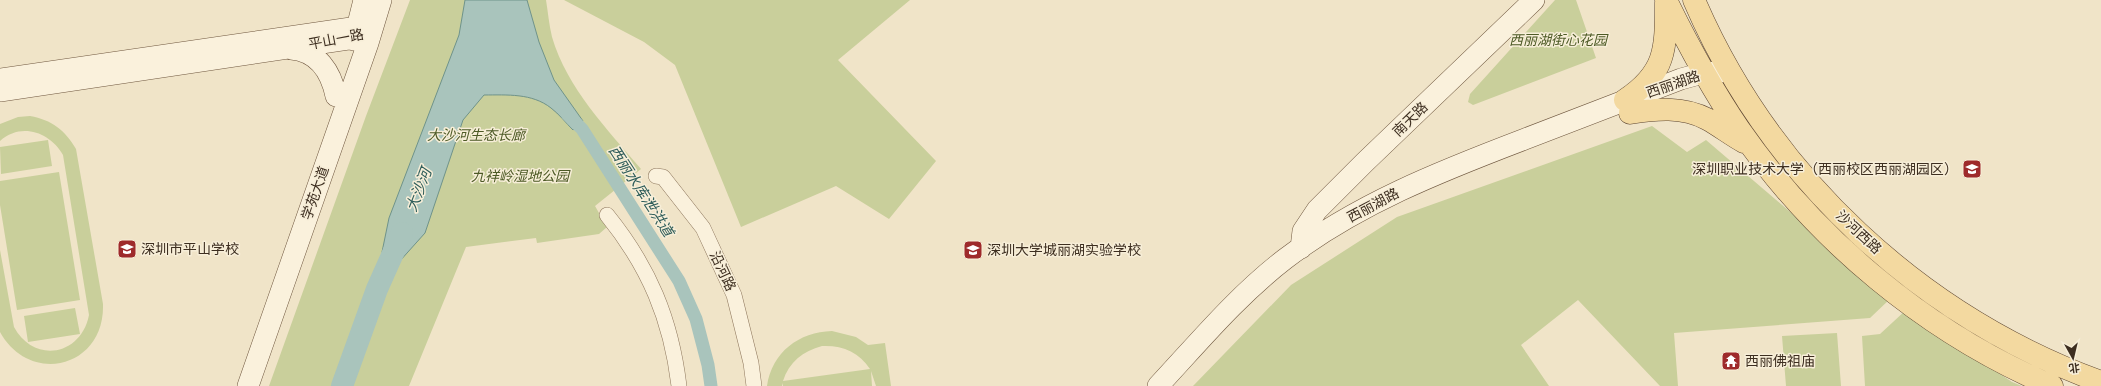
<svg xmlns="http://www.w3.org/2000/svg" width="2101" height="386" font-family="Lora,'Noto Sans SC',serif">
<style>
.green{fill:#c9cf9b;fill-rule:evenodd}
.water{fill:#a9c4bc;stroke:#6f938a}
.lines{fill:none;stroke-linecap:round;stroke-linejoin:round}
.canal{stroke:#a9c4bc;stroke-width:13}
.river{stroke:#a9c4bc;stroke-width:22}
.street-casing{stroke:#8d765c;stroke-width:16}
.secondary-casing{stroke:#6f573f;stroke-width:22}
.primary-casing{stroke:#5b4430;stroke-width:23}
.street{stroke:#faf1dc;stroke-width:15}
.secondary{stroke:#faf1dc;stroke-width:21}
.primary{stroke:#f3d9a0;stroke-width:22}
.labels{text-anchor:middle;stroke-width:3;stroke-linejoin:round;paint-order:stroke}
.street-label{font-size:14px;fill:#3d2e20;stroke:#f7eed8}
.park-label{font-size:14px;font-style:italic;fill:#4d5a26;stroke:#f7eed8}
.poi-label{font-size:14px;fill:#3d2e20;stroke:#f7eed8;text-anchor:start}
.water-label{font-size:15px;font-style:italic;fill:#2f5d5a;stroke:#f7eed8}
</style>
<rect width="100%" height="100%" fill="#f0e4c8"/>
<path class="green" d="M410,0H546C548,12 549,25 552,37C567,88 607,129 641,169L595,206L607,227L599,234L537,243L536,238L466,247L409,386H269L366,116Z
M564,0H910L838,60L936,161L889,219L836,186L741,227L675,65L644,42Z
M1555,0H1576L1596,58L1473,105L1468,102L1470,94Z
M30,116C52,120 65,130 76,149L103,304C105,368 30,386 0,332V250L14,327C34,364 81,356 89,315L63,155C50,132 21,122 0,141V124L18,117Z
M1652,126L1687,152L1706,140L1891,298L1870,318L1674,333L1678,386H1660L1578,300L1521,345L1549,386H1193L1291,285L1397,217Z
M48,140L52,166L1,174L0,147Z
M59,172L80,300L17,310L0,205V181Z
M75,308L80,334L28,342L24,316Z
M1906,310L2012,382L2022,386H1865L1862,336L1880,334Z
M832,331L856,337L868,345L885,343L891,386H876L871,371L872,386H783L782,383V386H767C772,352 799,332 832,331ZM822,346C842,345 859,352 870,369L783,381C789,362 803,351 822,346Z
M1837,333L1841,386H1786L1782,336Z"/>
<path class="water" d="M465,0H527L539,42L554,80L583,121L573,130C566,123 559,114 551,108C532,93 507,95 484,95L463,120L425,233L399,262L385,258L382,252L389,218L459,35Z"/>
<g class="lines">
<path class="canal" d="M567,114L582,129L679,281L696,319L708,365L711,386"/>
<path class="river" d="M342,386L377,289L402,233"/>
<g class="street-casing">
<path id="street" d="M656,176L663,177L703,228L734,295L751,363L754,386
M607,215C649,267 671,319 679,386"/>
</g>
<g class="secondary-casing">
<path id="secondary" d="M354,40L364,0
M291,49C318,51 331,72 336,96
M0,79L358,27L366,28L371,32L355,38L0,91
M1301,248L1303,231L1317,210L1365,162L1534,0
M248,386L368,43L381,0
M1158,386C1199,342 1237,296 1285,259C1357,204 1441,171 1525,139C1577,119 1629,99 1681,79L1703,73L1721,72"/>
</g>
<g class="primary-casing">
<path id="primary" d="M1666,0C1688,45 1711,88 1739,129C1816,240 1927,333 2052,386
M1694,0C1770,177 1920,316 2101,382
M1625,100C1666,73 1666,49 1666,3
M1630,113C1656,109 1682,106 1707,119C1720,126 1731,135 1744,142"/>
</g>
<use href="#street" class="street"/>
<use href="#secondary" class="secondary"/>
<use href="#primary" class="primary"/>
</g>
<defs>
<g id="university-square" transform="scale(1)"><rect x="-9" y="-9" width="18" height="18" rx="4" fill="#9e2a2b" stroke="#f7eed8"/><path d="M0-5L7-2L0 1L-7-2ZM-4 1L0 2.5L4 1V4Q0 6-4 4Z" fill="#fff"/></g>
<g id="school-square" transform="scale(1)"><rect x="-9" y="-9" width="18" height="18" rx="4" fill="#9e2a2b" stroke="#f7eed8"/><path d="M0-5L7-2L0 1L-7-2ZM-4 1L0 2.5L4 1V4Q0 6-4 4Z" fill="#fff"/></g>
<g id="temple-square" transform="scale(1)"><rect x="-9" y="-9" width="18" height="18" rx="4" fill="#9e2a2b" stroke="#f7eed8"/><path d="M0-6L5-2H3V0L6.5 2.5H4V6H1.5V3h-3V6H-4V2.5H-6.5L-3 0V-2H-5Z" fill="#fff"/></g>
</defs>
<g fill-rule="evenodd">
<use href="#university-square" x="1972" y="169"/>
<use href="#school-square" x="127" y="249"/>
<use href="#school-square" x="973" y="250"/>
<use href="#temple-square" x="1731" y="361"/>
</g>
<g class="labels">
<g class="street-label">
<text transform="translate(336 39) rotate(-11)" y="5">平山一路</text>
<text transform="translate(1673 84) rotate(-19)" y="5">西丽湖路</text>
<text transform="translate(1410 119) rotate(-44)" y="5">南天路</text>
<text transform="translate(315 193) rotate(-71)" y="5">学苑大道</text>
<text transform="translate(1373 205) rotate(-28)" y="5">西丽湖路</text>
<text transform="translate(1859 232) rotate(43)" y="5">沙河西路</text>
<text transform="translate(723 271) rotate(65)" y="5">沿河路</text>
</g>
<g class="park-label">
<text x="1558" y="45">西丽湖街心花园</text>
<text x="476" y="140">大沙河生态长廊</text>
<text x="520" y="181">九祥岭湿地公园</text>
</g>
<g class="poi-label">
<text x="1958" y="174" text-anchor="end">深圳职业技术大学（西丽校区西丽湖园区）</text>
<text x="141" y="254">深圳市平山学校</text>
<text x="987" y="255">深圳大学城丽湖实验学校</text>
<text x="1745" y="366">西丽佛祖庙</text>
</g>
<g class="water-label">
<text transform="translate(419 190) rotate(-69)" y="5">大沙河</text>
<text transform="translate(641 191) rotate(57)" y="5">西丽水库泄洪道</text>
</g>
</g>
<g transform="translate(2073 358) rotate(172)" stroke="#f7eed8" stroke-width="3" paint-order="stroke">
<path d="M0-3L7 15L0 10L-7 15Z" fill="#3d2e20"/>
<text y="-6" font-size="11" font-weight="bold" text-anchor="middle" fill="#3d2e20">北</text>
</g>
</svg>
